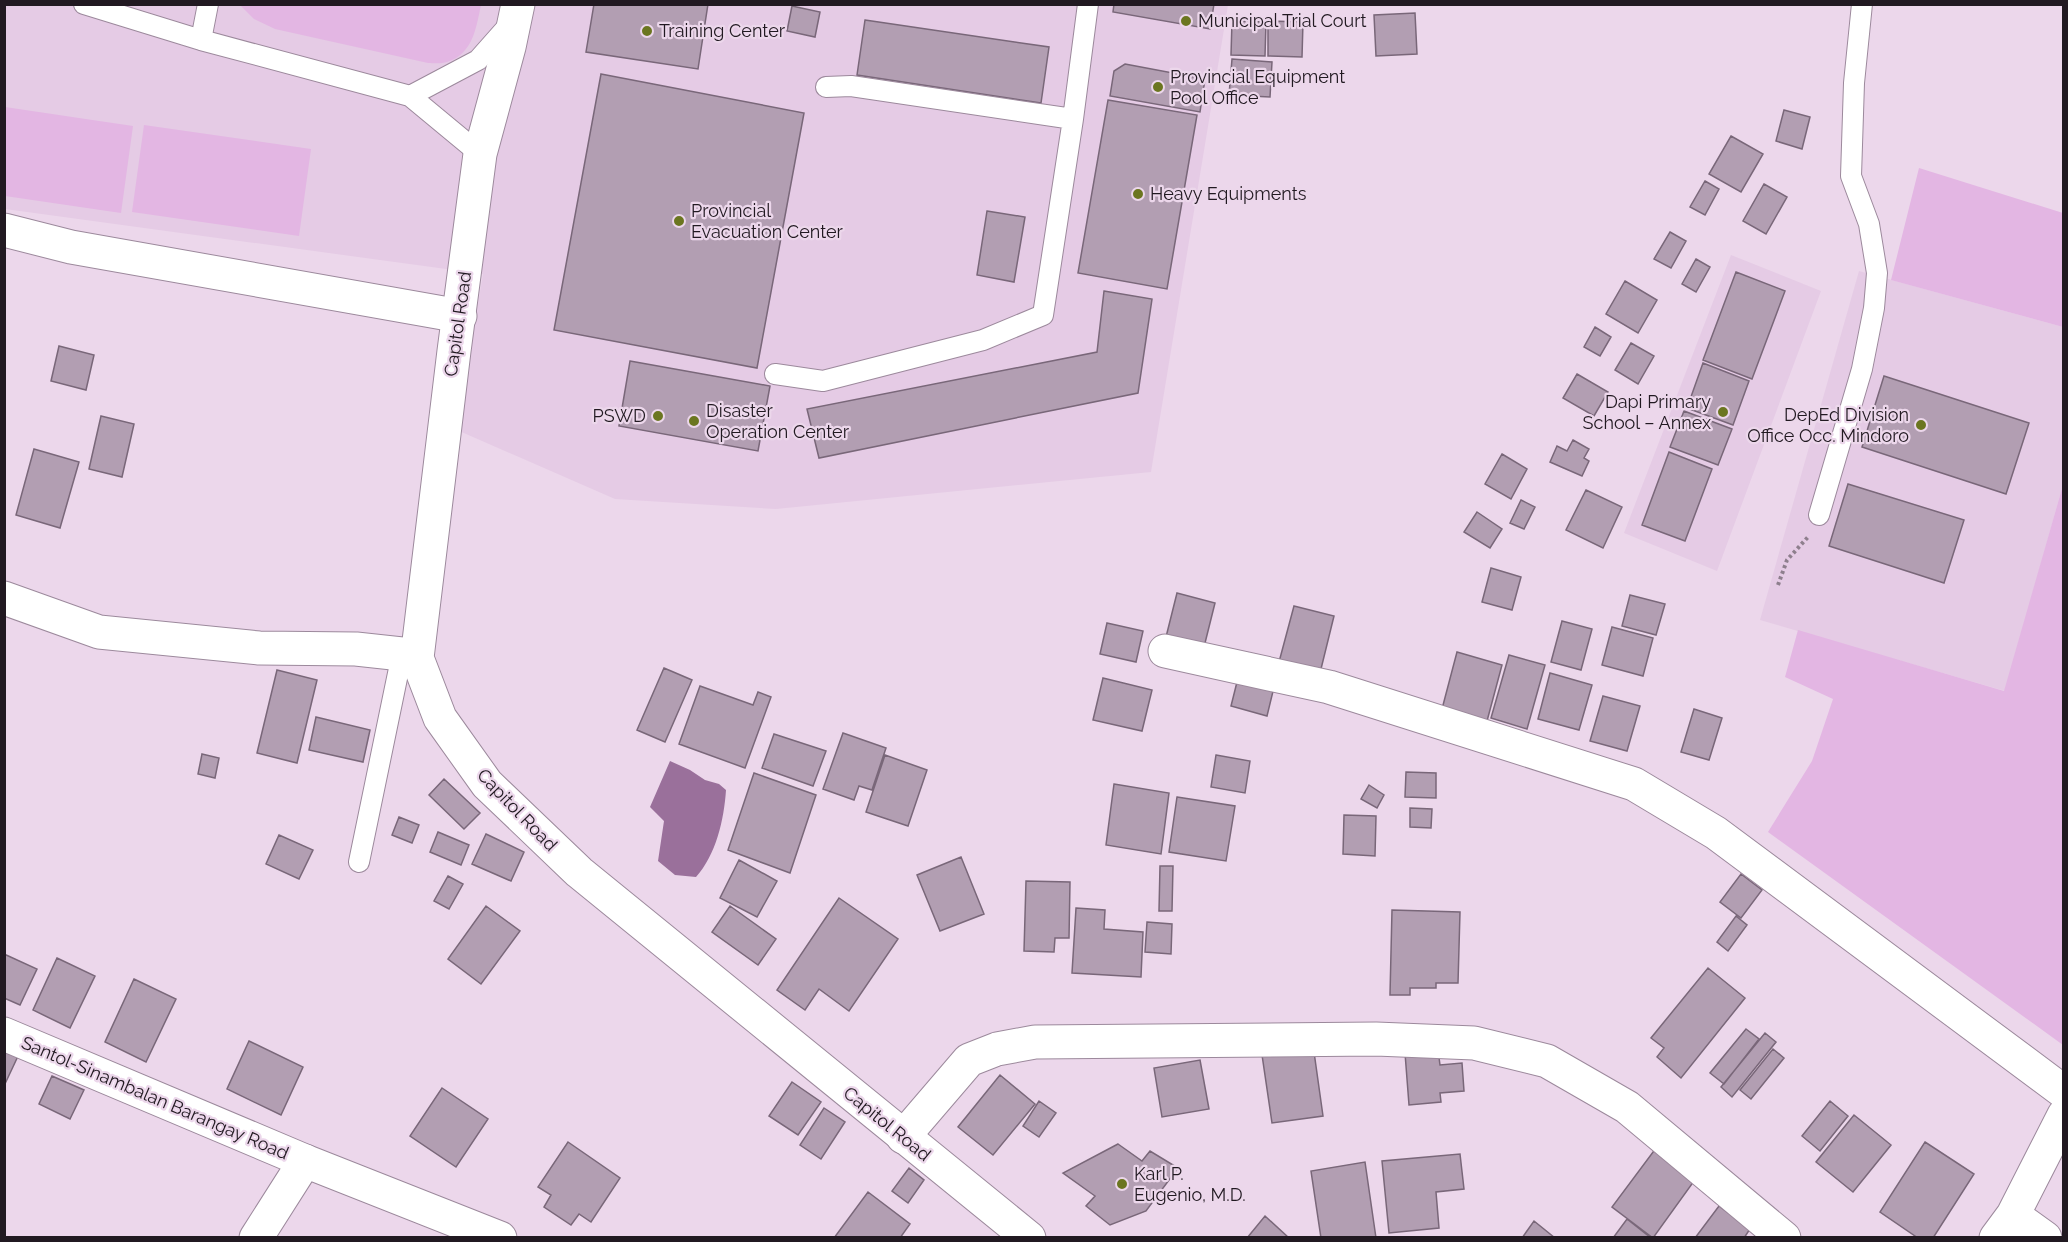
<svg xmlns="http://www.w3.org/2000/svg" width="2068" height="1242" font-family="Raleway,sans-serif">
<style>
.built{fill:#e5cbe5}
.green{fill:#e3b6e3}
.water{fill:#9a709b}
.building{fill:#b29eb2;stroke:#796779;stroke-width:1.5}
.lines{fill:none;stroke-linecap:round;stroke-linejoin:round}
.lane-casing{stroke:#9c899c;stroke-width:22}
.street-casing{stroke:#9c899c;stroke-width:35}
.secondary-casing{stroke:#9c899c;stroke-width:35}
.path{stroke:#8e7f8d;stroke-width:4;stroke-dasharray:3 3;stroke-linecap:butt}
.lane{stroke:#fff;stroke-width:20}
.street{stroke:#fff;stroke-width:33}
.secondary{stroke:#fff;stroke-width:33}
.poi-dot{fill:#6b7620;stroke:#ecd7eb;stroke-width:2}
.labels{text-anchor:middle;stroke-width:4.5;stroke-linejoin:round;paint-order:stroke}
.poi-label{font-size:18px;fill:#211921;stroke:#ecd7eb;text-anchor:start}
.street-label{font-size:18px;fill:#211921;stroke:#ecd7eb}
</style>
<rect width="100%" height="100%" fill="#ecd7eb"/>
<path class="built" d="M5,5H1228L1151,472L776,509L615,499L457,430L483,274L5,209Z
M1731,255L1821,291L1717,571L1624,533Z
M1859,271L2063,327V485L2005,691L1760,620Z"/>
<path class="green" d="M240,5H481C476,28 473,54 447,62C441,64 433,63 428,63L275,29L254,19Z
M5,107L133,126L121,213L5,196Z
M144,125L311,149L299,236L132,212Z
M1919,168L2063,213V327L1891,280Z
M2063,485V1045L1768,832L1812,761L1833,699L1785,677L1798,630L2004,691Z"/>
<path class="water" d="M670,761L690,770L705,780L719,784L726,790C724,820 716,855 696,877L675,875L658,861L664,821L650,807Z"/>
<path class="building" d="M594,4H708L698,69L586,52Z
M1114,4H1214L1210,29L1113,12Z
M792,6L820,12L815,37L787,31Z
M1415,13L1417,54L1376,56L1374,15Z
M865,20L1049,47L1041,103L857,75Z
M1232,21L1266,22L1265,56L1231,55Z
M1268,21L1303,22L1302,57L1268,56Z
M1232,59L1272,62L1270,97L1229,95Z
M1125,64L1205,79L1200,112L1110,96L1114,71Z
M601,74L804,113L757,368L554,330Z
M1108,100L1197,115L1167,289L1078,273Z
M1784,110L1810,117L1802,149L1776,141Z
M1731,136L1763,154L1741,192L1709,174Z
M1705,181L1719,189L1705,215L1690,207Z
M1764,184L1787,197L1766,234L1743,221Z
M987,211L1025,217L1014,282L977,275Z
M1670,232L1686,241L1671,268L1654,259Z
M1696,259L1710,267L1696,292L1682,284Z
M1736,272L1785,291L1752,379L1703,360Z
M1625,281L1657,300L1638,333L1606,314Z
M1104,291L1152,299L1138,393L819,458L807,409L1097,352Z
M1595,327L1611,337L1600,356L1584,347Z
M1631,343L1654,356L1638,384L1615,370Z
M59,346L94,355L86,390L51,381Z
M630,361L770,386L758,451L619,426Z
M1703,363L1749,381L1733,425L1687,408Z
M1577,374L1608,392L1594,416L1563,398Z
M1884,376L2029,423L2006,494L1862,447Z
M1684,411L1732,429L1718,465L1670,447Z
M101,416L134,424L122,477L89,469Z
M1573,440L1589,449L1584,458L1589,461L1582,476L1550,462L1557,446L1567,451Z
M34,449L79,462L60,528L16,515Z
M1669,452L1712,469L1685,541L1642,525Z
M1502,454L1527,469L1511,499L1485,484Z
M1848,484L1964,520L1944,583L1829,546Z
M1586,490L1622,507L1603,548L1566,530Z
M1521,500L1535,507L1524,529L1510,523Z
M1477,512L1502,529L1490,548L1464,532Z
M1491,568L1521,577L1512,610L1482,602Z
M1177,593L1215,603L1203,651L1165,641Z
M1630,595L1665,604L1656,635L1622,626Z
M1294,606L1334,616L1320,673L1279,662Z
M1562,621L1592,629L1581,670L1551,662Z
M1107,623L1143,631L1136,662L1100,654Z
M1612,627L1653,638L1643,676L1602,665Z
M1457,652L1502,665L1487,721L1442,709Z
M1509,655L1545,665L1527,729L1491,718Z
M664,668L692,680L665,742L637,730Z
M277,670L317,680L297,763L257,753Z
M1550,673L1592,685L1579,730L1538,719Z
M1239,674L1275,683L1267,716L1231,706Z
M1103,678L1152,690L1142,731L1093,720Z
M700,686L753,705L758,692L771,697L745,768L679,744Z
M1603,696L1640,706L1627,751L1590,741Z
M1694,709L1722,718L1709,760L1681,752Z
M316,717L370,730L363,762L309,750Z
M843,733L886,748L872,790L859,786L854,800L823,789Z
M774,734L826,751L813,786L762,768Z
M202,754L219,758L215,778L198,774Z
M885,755L927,770L908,826L866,812Z
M1216,755L1250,761L1245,793L1211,787Z
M1406,772L1436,773V798L1405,797Z
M754,773L816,795L790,873L728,850Z
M444,779L480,813L464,829L429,795Z
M1114,784L1169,793L1161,854L1106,845Z
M1369,785L1384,795L1377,808L1361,799Z
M1177,797L1235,806L1226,861L1169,852Z
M1410,808L1432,809L1431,828L1410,827Z
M1344,815L1376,816L1375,856L1343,854Z
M399,817L419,825L412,843L392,835Z
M438,832L469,845L461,865L430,852Z
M486,834L524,852L511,881L472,864Z
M279,835L313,850L299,879L266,864Z
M961,857L984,914L940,931L917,875Z
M739,860L777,881L757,917L720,898Z
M1160,866H1173L1172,911H1159Z
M1741,874L1762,890L1741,918L1720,902Z
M448,876L463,884L449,909L434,901Z
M1026,881L1070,882L1069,938H1055L1054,952L1024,951Z
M839,898L898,939L849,1011L819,989L805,1010L777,990Z
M486,906L520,931L481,984L448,959Z
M730,906L776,939L758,965L712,932Z
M1076,908L1105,910L1104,929L1143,932L1141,977L1072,973Z
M1392,910L1460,912L1458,983H1436V988H1410V995H1390Z
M1736,916L1747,925L1728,951L1717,942Z
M1147,922L1172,924L1171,954L1145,952Z
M4,954L37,969L20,1005L4,998Z
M57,958L95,976L70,1028L33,1010Z
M1708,968L1745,998L1681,1078L1657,1057L1664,1048L1651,1038Z
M134,979L176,999L146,1062L105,1042Z
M1746,1029L1759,1039L1724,1084L1710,1073Z
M1765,1033L1776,1042L1732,1097L1721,1087Z
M249,1041L303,1067L281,1115L227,1089Z
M4,1048L19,1054L4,1086Z
M1261,1048L1314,1052L1323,1116L1272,1123Z
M1773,1049L1784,1058L1751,1099L1740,1090Z
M1438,1050L1440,1065L1462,1063L1464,1091L1440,1093L1441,1102L1409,1105L1405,1053Z
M1200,1060L1209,1109L1162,1117L1154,1068Z
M1000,1075L1035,1104L993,1155L958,1127Z
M52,1076L84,1090L70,1119L39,1104Z
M792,1082L821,1102L798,1135L769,1116Z
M442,1088L488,1119L456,1167L410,1136Z
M1039,1101L1056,1113L1039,1137L1023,1126Z
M1830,1101L1848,1116L1820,1151L1802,1136Z
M824,1108L845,1122L821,1159L800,1145Z
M1854,1115L1891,1145L1853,1192L1816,1162Z
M1662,1140L1702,1170L1653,1238L1612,1207Z
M568,1142L620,1178L591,1222L579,1214L571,1225L544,1207L551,1195L538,1187Z
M1925,1142L1974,1174L1933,1238H1918L1880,1212Z
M1118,1144L1142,1161L1150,1151L1178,1168L1146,1211L1110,1225L1086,1206L1095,1196L1063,1173Z
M1460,1154L1464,1189L1436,1192L1439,1228L1389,1233L1382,1161Z
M1365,1162L1376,1238H1321L1311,1171Z
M909,1168L924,1180L908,1203L892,1191Z
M868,1192L910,1224L900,1238H834Z
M1719,1206L1750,1229L1744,1238H1695Z
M1265,1216L1289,1238H1247Z
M1627,1219L1651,1238H1613Z
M1534,1221L1555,1238H1522Z"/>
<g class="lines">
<g class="lane-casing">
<path id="lane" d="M84,4L201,40L410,96L480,154
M201,40L208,4
M826,87L851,86L1073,119
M410,96L478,60L509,25
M775,374L823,381L983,340L1043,315L1073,119L1088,4
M1819,515L1862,369L1874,308L1877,273L1869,224L1851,176L1854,83L1862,4
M359,862L402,654"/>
</g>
<g class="street-casing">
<path id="street" d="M4,230L71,247L460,316
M4,598L99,632L259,648L356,649L402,654L417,658
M1165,651L1329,687L1634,784L1716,833L2064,1092
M903,1137L969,1060L997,1049L1035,1042L1376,1039L1474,1043L1547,1061L1627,1107L1784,1238
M2013,1215L2045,1238
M256,1238L305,1161
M1996,1238L2013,1215L2064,1115"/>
</g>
<g class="secondary-casing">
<path id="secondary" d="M518,4L509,47L480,154L454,351L417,658L440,718L487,784L579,872L1029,1238
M4,1034L305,1161L500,1238"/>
</g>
<path class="path" d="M1778,585L1787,560L1808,537"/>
<use href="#lane" class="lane"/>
<use href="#street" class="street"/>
<use href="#secondary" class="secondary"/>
</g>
<g class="poi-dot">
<circle cx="1186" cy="21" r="6"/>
<circle cx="647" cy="31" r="6"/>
<circle cx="1158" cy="87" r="6"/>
<circle cx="1138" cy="194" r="6"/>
<circle cx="679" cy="221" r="6"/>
<circle cx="1723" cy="412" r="6"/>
<circle cx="658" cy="416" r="6"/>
<circle cx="694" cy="421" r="6"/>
<circle cx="1921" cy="425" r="6"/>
<circle cx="1122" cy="1184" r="6"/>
</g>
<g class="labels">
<g class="poi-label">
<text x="1198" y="27">Municipal Trial Court</text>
<text x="659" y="37">Training Center</text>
<text x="1170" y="83">Provincial Equipment<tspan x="1170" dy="21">Pool Office</tspan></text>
<text x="1150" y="200">Heavy Equipments</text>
<text x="691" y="217">Provincial<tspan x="691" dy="21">Evacuation Center</tspan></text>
<text x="1711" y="408" text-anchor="end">Dapi Primary<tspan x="1711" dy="21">School – Annex</tspan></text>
<text x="706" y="417">Disaster<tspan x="706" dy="21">Operation Center</tspan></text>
<text x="1909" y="421" text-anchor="end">DepEd Division<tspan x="1909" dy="21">Office Occ. Mindoro</tspan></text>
<text x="646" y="422" text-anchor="end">PSWD</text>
<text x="1134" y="1180">Karl P.<tspan x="1134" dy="21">Eugenio, M.D.</tspan></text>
</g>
<g class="street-label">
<text transform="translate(458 324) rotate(-82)" y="6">Capitol Road</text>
<text transform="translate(517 810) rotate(46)" y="6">Capitol Road</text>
<text transform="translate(155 1098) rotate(23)" y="6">Santol-Sinambalan Barangay Road</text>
<text transform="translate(887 1124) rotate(39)" y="6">Capitol Road</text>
</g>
</g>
<rect width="2068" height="1242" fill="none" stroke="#211921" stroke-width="12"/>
</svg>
